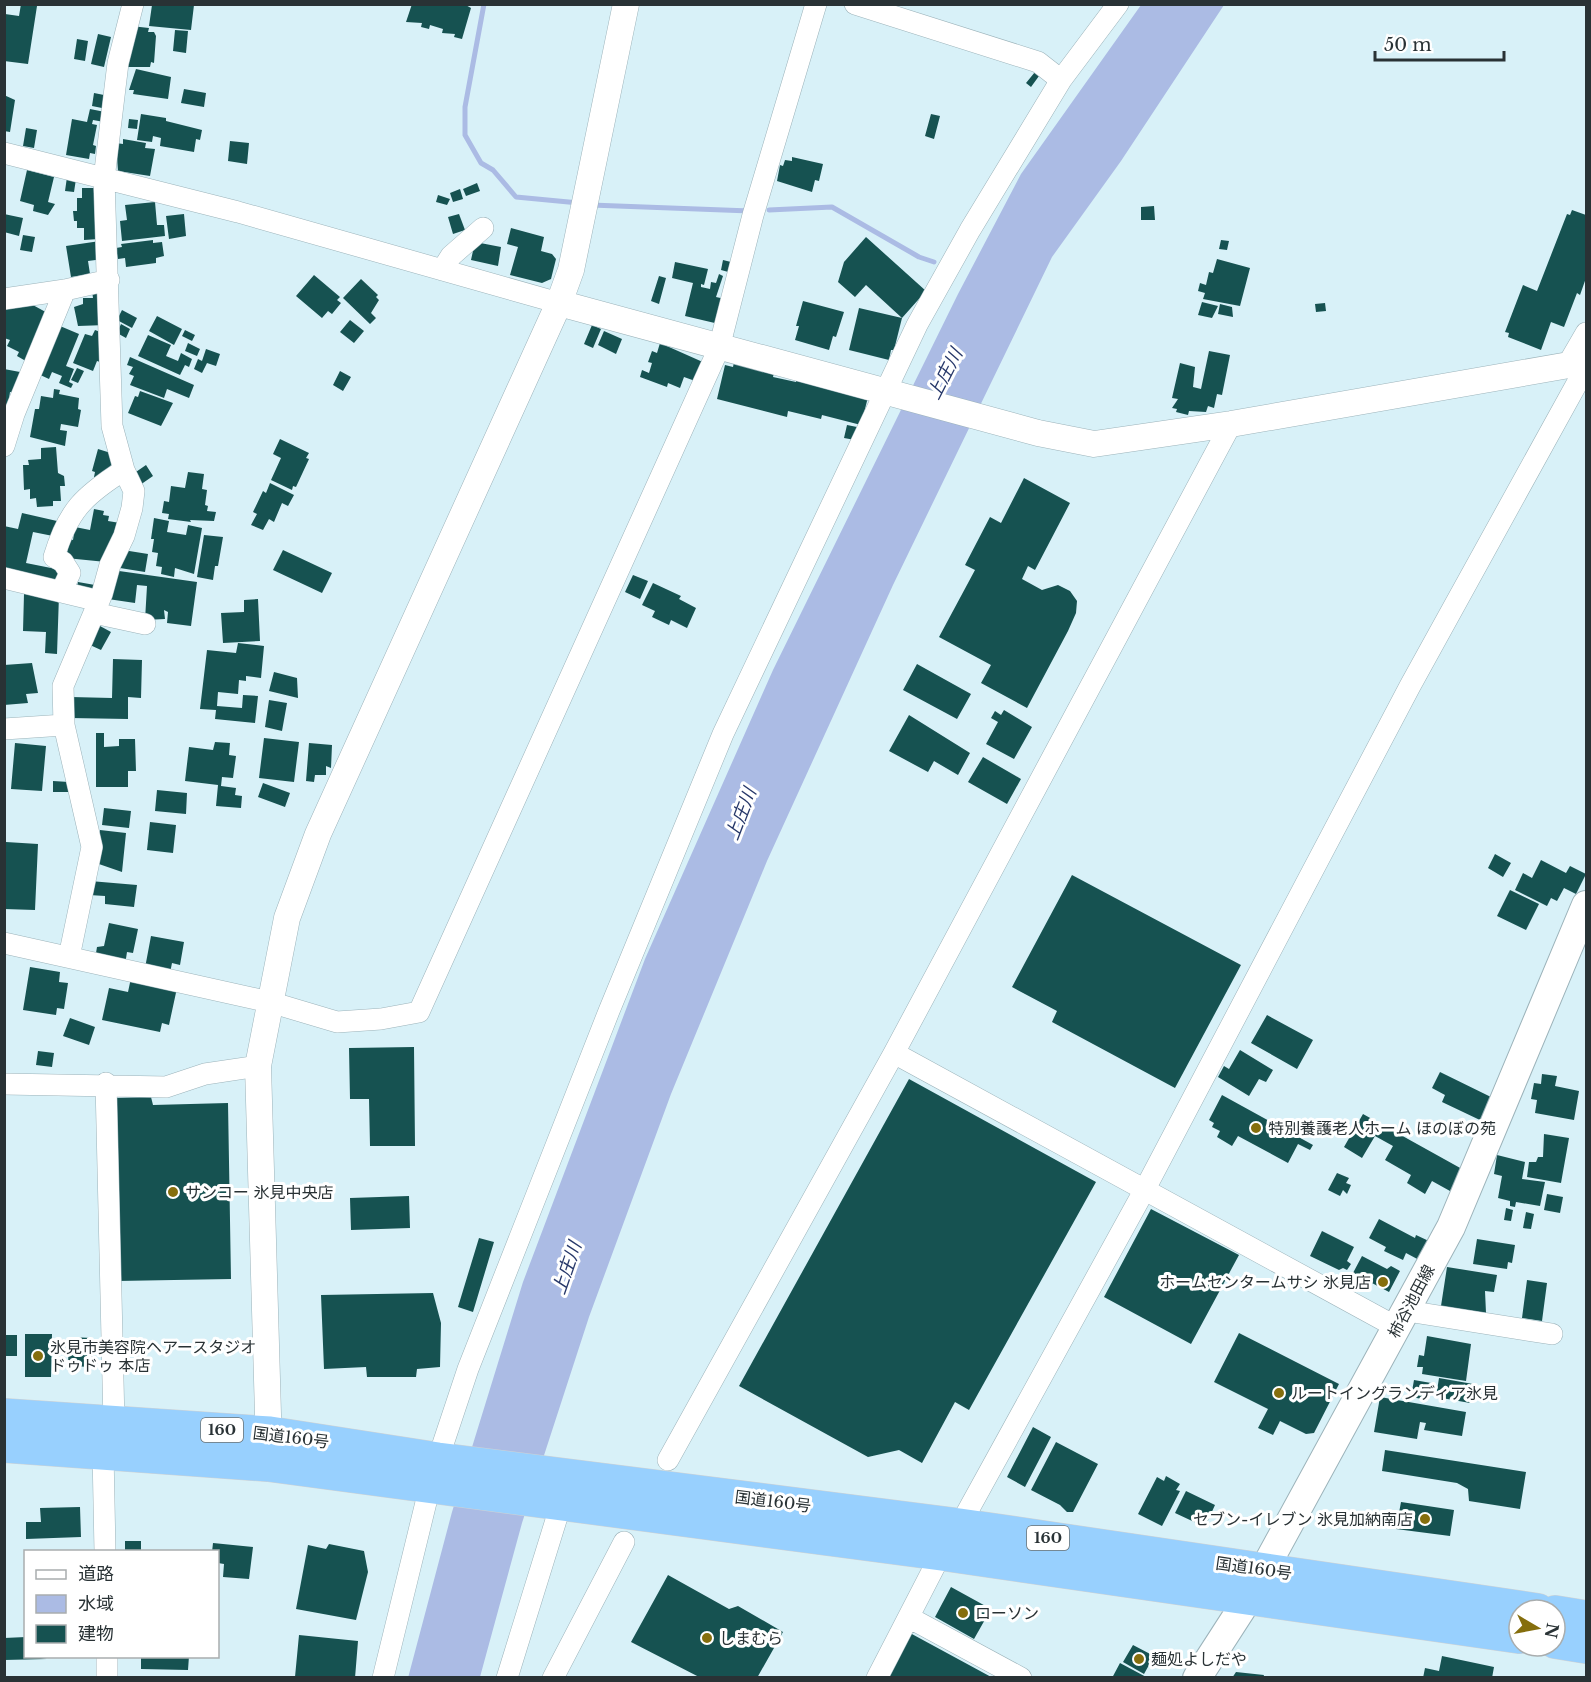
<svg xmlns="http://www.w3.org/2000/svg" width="1591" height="1682" font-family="'Libre Baskerville','Noto Sans JP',serif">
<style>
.water{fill:#abbbe4}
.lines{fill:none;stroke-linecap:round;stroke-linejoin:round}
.stream{stroke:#abbbe4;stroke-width:5}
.building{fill:#165251}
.minor-casing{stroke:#9cb3ba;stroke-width:22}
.tertiary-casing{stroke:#9cb3ba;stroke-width:27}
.secondary-casing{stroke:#9cb3ba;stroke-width:30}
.trunk-casing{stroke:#d0d2d3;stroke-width:34}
.minor{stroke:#fff;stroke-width:21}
.tertiary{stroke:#fff;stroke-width:26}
.secondary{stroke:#fff;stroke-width:28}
.trunk{stroke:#98d0fe;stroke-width:33}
.poi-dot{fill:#856e0d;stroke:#fff;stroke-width:2}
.labels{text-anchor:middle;stroke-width:6;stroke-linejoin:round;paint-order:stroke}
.shield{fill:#fff;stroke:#697072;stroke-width:1.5}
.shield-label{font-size:15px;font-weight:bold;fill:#293235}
.poi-label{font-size:16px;fill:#293235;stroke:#fff;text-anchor:start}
.street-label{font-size:16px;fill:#293235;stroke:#fff}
.water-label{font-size:18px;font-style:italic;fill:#27386a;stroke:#fff}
</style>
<rect width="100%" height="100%" fill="#d8f1f8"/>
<path class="water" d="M1141,5H1224L1121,161L1052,257L893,585L767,861L671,1094L589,1317L522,1523L480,1677L408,1678L452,1512L523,1282L645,959L773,670L958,294L1021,174Z"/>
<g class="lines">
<path class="stream" d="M484,4L465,107V135L481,163L493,170L516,197L579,203
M591,205L750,211
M769,210L832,207L919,257L934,262"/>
</g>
<path class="building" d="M21,4L37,6L28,64L4,61L5,14L19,16Z
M412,4H464L471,8L462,39L454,37L455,34L442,33L443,29L430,25L429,29L421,27L422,23L406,22Z
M152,5H194L191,30L149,26Z
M131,26L149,28L148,32H154L156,36L154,63L151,62L150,67H128Z
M175,30L188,31L186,53L173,51Z
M98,34L111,37L104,67L91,64Z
M77,39L88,41L85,61L74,59Z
M136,69L171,77L168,99L133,94L134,90H129Z
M1035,72L1039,76L1031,87L1026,83Z
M184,89L206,93L204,107L181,103Z
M94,93L109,96L107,109L92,106Z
M4,95L15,100L10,132L4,131Z
M90,109L105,112L104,122L93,120L92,124L97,125L93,145L96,146L95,154L90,153L89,159L66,155L72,119L87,122Z
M141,114L166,118V121L202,130L200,140L196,139L194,152L160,146L161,138L153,136L152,142L137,140Z
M931,114L940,116L934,139L925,136Z
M129,119L138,120L137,129L128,128Z
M26,128L37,130L34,148L23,146Z
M123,139L146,143L145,148L155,149L150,176L118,171L116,143L123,144Z
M230,141L249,143L247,164L228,161Z
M792,157L823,164L819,181L815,180L812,192L777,181L780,165L783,166L785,160L792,161Z
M27,170L54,177L48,202L55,204L48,215L33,211L34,205L20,201Z
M67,177L76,179L74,192L65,191Z
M477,183L480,191L466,196L463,189Z
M82,188H100L99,239L84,240V228H77V221H74L73,211H77V198H82Z
M460,189L463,199L453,202L450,193Z
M438,195L450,199L447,205L436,202Z
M155,202L157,225H164L165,236L122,241L120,221L127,220L125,205Z
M1154,206L1155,220H1141V207Z
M1572,210L1586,215V278L1580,295L1577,293L1564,327L1551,322L1541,350L1508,337L1509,333L1505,332L1523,285L1537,291L1567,214L1570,215Z
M4,214L23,218L19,236L4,232Z
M184,214L186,236L169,239L166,216Z
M459,214L465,230L453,234L448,217Z
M511,228L544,237L541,251L552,254L556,259L551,279L542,283L510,275L518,247L507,244Z
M23,235L35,237L32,252L20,250Z
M866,237L926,291L902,318L866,285L855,297L838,282L844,262Z
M153,240V243L162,242L164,256L156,258V263L126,267L125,258L118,259L116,248L122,247L121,244Z
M1221,240L1229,241L1227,250L1219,249Z
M100,241L103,259L88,261L90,274L71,277L66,246Z
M475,242L501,247L498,266L471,260Z
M1217,259L1250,268L1240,306L1203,299L1205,293L1198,291L1200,283L1206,285L1209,272L1213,273Z
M723,260L735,263L732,273L721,270Z
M675,262L708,269L704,285L701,284V287L710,289L711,282L716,283L719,274L723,276L716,297L725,299L719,324L685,316L693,283L672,278Z
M314,275L340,297L337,300L341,303L332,314L328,311L322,318L296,296Z
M659,276L666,278L659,304L651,301Z
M361,279L378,295L376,297L379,300L371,313L376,318L370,324L343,298Z
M105,290L106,325L78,326L74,307L83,304V298H93L92,291Z
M20,298L53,316L31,364L17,356L19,352L7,346L10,340L4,338V304Z
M803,301L844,312L836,337L833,336L829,350L795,340L799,326H796Z
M1202,302L1218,306L1212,318L1198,315Z
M1325,303L1326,311L1316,312L1315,304Z
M1220,304L1232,307L1233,317L1218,314Z
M859,308L902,318L894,350H891L889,360L849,350Z
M122,310L137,318L132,328L117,320Z
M157,316L182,329L174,345L149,331Z
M350,320L364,331L354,343L340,332Z
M121,324L130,329L126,338L117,333Z
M592,325L601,329L593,348L584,344Z
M60,326L79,334L66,366L74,369L69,382L73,384L71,388L59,383L62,376L52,372L49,379L36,373Z
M95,330L106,334L103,363L97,361L93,371L73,363L85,334L92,336Z
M185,330L195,335L192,341L182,336Z
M604,331L622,339L616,354L598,345Z
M148,335L171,345L166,356L178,361L181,353L192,359L189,367L185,365L180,375L138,356Z
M188,343L200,349L197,356L185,351Z
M660,343L705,363L698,382L684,377L680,388L668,383L667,387L640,377L642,370L649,373L652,363L648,362L652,351L657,353Z
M206,349L220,354L216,366L207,363L202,373L194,369L198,359L202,361Z
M1209,351L1230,355L1222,395L1217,394L1214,408L1208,406L1206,412L1189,411L1188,415L1176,412L1177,409L1172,408L1178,399L1172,398L1180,363L1195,367L1193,387L1201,389Z
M130,357L194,385L189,398L167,389L164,398L130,385L134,376L129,374L133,367L127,365Z
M734,362L774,373L773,377L796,382L797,377L868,397L861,425L822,415L821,419L788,411L787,417L717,399L725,365L733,367Z
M77,368L84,371L78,383L71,380Z
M4,369L20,372L17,393L10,392L6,420Z
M340,371L351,377L343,391L333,385Z
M54,389L60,390L59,394L79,398L78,409L81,410L78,427L61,424L60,430L67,431L65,446L30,437L35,409H39L41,396L53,398Z
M140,391L173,403L161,426L128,413L135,396L138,397Z
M847,425L857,427L855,440L844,438Z
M280,439L309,453L306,458L309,459L296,487L293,486L292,490L271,480L281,458L273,454Z
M56,447L58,473L64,476L65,486H60L61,501H53V506L37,507L36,498L30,499V489L24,490L23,465H29L28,460L41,459V448Z
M98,449L114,454L108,476L101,479L94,477L95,472L92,471Z
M146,465L153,476L140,485L133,474Z
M188,472L204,474L202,489L207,490L205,505L208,506L207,511L216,512L214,521L190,520L191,522L168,519L169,514L162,513L164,501L169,502L171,486L185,488Z
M1024,478L1070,503L1035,570L1028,566L1022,579L1042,590L1058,585L1070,591L1077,601L1076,613L1068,631L1027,708L981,683L991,665L939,637L975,570L965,565L990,517L1001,523Z
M270,483L294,495L288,506L282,503L274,522L269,519L263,530L251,525L257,514L253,512L263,491L266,493Z
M94,509L104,511L103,515L109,516L108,521L120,523L106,562L66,558L68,548L65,538L73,540L75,527L90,530Z
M22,513L57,521L53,536L33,532L26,563L61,570L58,583L4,572V526L18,529Z
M154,518L169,521L167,532L186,535L188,525L202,528L194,574L175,568L174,577L161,574L162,567L156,566L158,553L152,552L154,539H151Z
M204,535L223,537L218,566H215L213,580L197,577Z
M123,550L148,554L145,572L120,568Z
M283,550L332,573L322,593L273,570Z
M112,570L197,582L191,626L167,623L168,612L164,610L165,619L145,620L147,586L137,585L135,603L108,599Z
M633,575L648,581L640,599L625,592Z
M78,582L95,585L92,595L76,592Z
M653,583L681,596L679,599L696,608L687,628L671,620L669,625L652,617L655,611L642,605Z
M24,594L59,595L57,654L45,653L46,632L23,631Z
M258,599L260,641L223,643L221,613L244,612V600Z
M100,626L111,632L101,650L90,645Z
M238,643L264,646L261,678L246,676V681L239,680L238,694L218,692L217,706L242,708L243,695L258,696L255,723L215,719L216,710L200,709L207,650L236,653Z
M113,659L142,660L141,698L128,697V719L70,718L71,697L112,698Z
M32,663L38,693L26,694L28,703L4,705V665Z
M917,664L971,694L957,719L903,690Z
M274,672L297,678L298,698L269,691Z
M269,700L287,703L282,731L265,727Z
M1004,710L1032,727L1014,759L986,744L998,722L991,718L995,711L1001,715Z
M909,715L970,753L958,775L934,761L928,772L889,751Z
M96,733H104V747L119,746V739H135L136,771H128V787H96Z
M264,738L299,742L294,782L259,778Z
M215,742L230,743L229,755L236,756L233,778L222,777L221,786L236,788L235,795L242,796L241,808L216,806L218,785L185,781L189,747L213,750Z
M15,743L46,746L42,791L11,789Z
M309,743L332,745L331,768L326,766V775H315L314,782L306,781Z
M983,757L1021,779L1007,804L968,782Z
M53,781L69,782L68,792H53Z
M263,783L290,793L285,807L258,797Z
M157,790L187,793L186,814L155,811Z
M104,808L131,811L129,828L102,825Z
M150,822L176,825L173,853L147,850Z
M100,830L126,833L122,872L96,863Z
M6,842L38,844L35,910L4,909Z
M1495,854L1511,863L1503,877L1488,868Z
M1541,860L1566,873L1570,866L1586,874L1576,894L1564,888L1557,901L1551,898L1547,906L1515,890L1523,873L1532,878Z
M1072,875L1241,965L1175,1088L1052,1022L1057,1011L1012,987Z
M90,881L137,885L134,907L105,904V896L89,895Z
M1510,890L1539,904L1526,930L1497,916Z
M109,923L138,929L133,953L127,952L125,965L95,959L97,947L104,946Z
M151,936L184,942L180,965L172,963L170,973L145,968Z
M30,967L60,972L59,982L68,983L64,1009L57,1008L56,1015L23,1010Z
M131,978L177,988L169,1025L162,1023L160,1032L102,1020L109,988L128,992Z
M1267,1015L1313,1040L1297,1069L1251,1043Z
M70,1018L95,1027L89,1045L63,1036Z
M414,1047L415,1146H370L369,1099H350L349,1048Z
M1240,1050L1273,1070L1266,1082L1259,1079L1249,1096L1218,1077L1224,1066L1229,1069Z
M38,1051L54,1053L52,1067L36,1065Z
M1440,1072L1493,1098L1482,1121L1442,1102L1445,1095L1432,1088Z
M1542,1074L1557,1076L1555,1086L1579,1091L1574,1120L1535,1113L1537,1100L1531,1099L1534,1083L1541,1084Z
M909,1079L1096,1182L969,1410L955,1402L922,1463L899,1450L868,1457L739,1386Z
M1222,1095L1313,1145L1310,1150L1298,1144L1288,1163L1238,1136L1232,1146L1217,1137L1220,1131L1212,1127L1214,1123L1209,1120Z
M151,1097L153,1105L228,1103L231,1279L117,1281L114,1098Z
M1363,1114L1462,1169L1450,1191L1432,1181L1425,1194L1407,1183L1411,1175L1385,1160L1393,1146L1375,1136L1362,1158L1344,1147Z
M1342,1125L1346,1129L1342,1138L1335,1135Z
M1544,1134L1569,1138L1561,1183L1527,1177L1529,1162H1536L1538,1157H1543Z
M1497,1155L1525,1162L1522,1179L1545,1182L1540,1206L1516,1202L1515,1207L1510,1206V1201L1498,1198L1502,1176L1494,1174Z
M1337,1173L1349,1178L1346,1183L1351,1185L1347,1194L1343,1190L1340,1196L1328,1190Z
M1547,1194L1563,1197L1560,1213L1544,1210Z
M409,1196L410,1228L351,1230L350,1198Z
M1506,1208L1513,1210L1511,1221L1504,1220Z
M1151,1209L1239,1255L1191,1344L1104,1297Z
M1526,1212L1534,1214L1531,1229L1523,1228Z
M1379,1219L1415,1238L1416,1235L1431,1242L1421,1261L1406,1253L1403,1260L1384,1251L1386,1247L1369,1238Z
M1322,1231L1354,1247L1347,1261L1351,1264L1347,1270L1343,1268L1339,1270L1310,1256Z
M479,1238L494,1242L473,1312L458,1307Z
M1477,1239L1515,1245L1512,1263L1508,1262L1507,1269L1473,1264Z
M1362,1256L1387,1269L1391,1266L1400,1271L1389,1292L1353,1273Z
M1447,1267L1497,1275L1494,1292L1485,1291L1486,1313L1441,1306Z
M1527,1280L1547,1283L1542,1321L1522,1318Z
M433,1293L441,1323L440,1367L417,1369L416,1377H367L366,1367L324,1369L321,1295Z
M1239,1333L1339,1384L1314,1433L1306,1434L1280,1421L1273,1435L1258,1428L1268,1409L1214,1382Z
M25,1334H52L51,1377H25Z
M4,1335H17V1356H4Z
M1427,1336L1471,1344L1466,1381L1422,1374L1423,1367H1417L1419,1355L1424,1356Z
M69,1337L93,1338L92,1367L68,1366Z
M1439,1378L1473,1384L1470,1403L1436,1397Z
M1414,1380L1431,1383L1428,1400L1411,1397Z
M1380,1397L1466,1412L1462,1436L1424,1430L1426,1423L1420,1422L1417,1439L1374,1432Z
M1033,1427L1051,1437L1025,1487L1007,1477Z
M1056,1442L1098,1464L1073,1512H1067L1060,1505L1031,1490Z
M1385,1450L1526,1472L1520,1509L1469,1501L1468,1489L1457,1483L1382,1471Z
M1166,1476L1180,1484L1176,1490L1180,1491L1162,1526L1138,1514L1157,1477L1164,1481Z
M1186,1491L1215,1505L1205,1527L1175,1513Z
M1401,1502L1454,1510L1450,1536L1396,1529Z
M80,1507L81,1537L26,1539V1522H41L40,1508Z
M125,1541H141V1552H125Z
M213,1543L253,1547L249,1579L223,1577L224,1564L218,1563V1552H212Z
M329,1544L364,1551L368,1572L356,1620L296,1609L308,1545L326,1549Z
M668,1575L729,1609L738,1606L783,1632L757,1678H701L631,1642Z
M951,1587L991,1609L974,1639L935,1617Z
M910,1633L993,1678H886Z
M299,1635L358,1641L355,1678L295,1677Z
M26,1637V1656L47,1659L4,1660V1638Z
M1133,1645L1154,1656L1144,1674L1123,1662Z
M141,1656H189L188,1670L141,1669Z
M1442,1656L1494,1667L1492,1678H1423L1425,1668L1439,1671Z
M1120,1663L1148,1678H1112Z
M1236,1672L1264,1675L1263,1678H1232Z"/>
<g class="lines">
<g class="minor-casing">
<path id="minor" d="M1061,80L1118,4
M4,153L238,212L559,303
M442,270L451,256L483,228
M4,299L65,290L109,280
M1568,364L1586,333
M4,446L14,414L65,290
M4,578L99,601
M61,592L70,573L63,562L54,557C68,511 83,496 124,470
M94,613L145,624
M4,729L64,725
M4,943L270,1002L337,1022L381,1019L419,1012L719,348L753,215L816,4
M69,957L92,847L64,725L63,686L102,594L110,565L124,536L132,508L134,491L124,470L112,426L104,179L118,63L133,4
M894,1053L1398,1328
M106,1083L114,1423
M4,1084L166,1087L205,1074L258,1066
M1407,1311L1552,1334
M103,1452L105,1552
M438,1459L468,1369L609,1011L723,734L917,325L970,230L1061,80L1038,62L855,4
M668,1460L894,1053L1231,424
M910,1618L1021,1678
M107,1656V1678
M383,1678L430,1486
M507,1678L561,1504
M553,1678L624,1542
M877,1678L941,1554L960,1525L1145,1189L1410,686L1586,367"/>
</g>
<g class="tertiary-casing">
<path id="tertiary" d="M559,303L1038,433L1094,444L1231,424L1586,362
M269,1449L258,1066L287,918L318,834L559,303L571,270L626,4"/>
</g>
<g class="secondary-casing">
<path id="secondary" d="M1197,1678L1248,1599L1451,1227L1586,905"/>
</g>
<g class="trunk-casing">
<path id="trunk" d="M4,1415L270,1433L438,1459L960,1525L1538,1610
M4,1446L268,1465L941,1554L1519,1637
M1555,1612L1586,1617
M1555,1642L1586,1647"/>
</g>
<use href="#minor" class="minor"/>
<use href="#tertiary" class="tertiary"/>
<use href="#secondary" class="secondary"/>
<use href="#trunk" class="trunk"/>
</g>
<g class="poi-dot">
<circle cx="1256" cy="1128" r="6"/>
<circle cx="173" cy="1192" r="6"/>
<circle cx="1383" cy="1282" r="6"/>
<circle cx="38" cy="1356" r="6"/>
<circle cx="1279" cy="1393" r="6"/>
<circle cx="1425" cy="1519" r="6"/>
<circle cx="963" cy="1613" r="6"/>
<circle cx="707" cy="1638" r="6"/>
<circle cx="1139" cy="1659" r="6"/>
</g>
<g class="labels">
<g class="shield">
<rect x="201" y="1418" width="42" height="24" rx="4.5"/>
<rect x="1027" y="1526" width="42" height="24" rx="4.5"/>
</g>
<g class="shield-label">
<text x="222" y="1435">160</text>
<text x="1048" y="1543">160</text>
</g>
<g class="poi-label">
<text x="1268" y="1134">特別養護老人ホーム ほのぼの苑</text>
<text x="185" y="1198">サンコー 氷見中央店</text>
<text x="1371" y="1288" text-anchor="end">ホームセンタームサシ 氷見店</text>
<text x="50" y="1353">氷見市美容院ヘアースタジオ<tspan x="50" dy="18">ドゥドゥ 本店</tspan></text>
<text x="1291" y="1399">ルートイングランディア氷見</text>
<text x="1413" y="1525" text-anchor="end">セブン-イレブン 氷見加納南店</text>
<text x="975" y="1619">ローソン</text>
<text x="719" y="1644">しまむら</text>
<text x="1151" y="1665">麺処よしだや</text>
</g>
<g class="street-label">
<text transform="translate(1411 1301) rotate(-62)" y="6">柿谷池田線</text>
<text transform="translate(291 1437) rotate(7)" y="6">国道160号</text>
<text transform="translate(773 1501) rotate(7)" y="6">国道160号</text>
<text transform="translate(1254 1568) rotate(8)" y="6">国道160号</text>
</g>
<g class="water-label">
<text transform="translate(945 374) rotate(-63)" y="6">上庄川</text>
<text transform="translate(741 814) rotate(-69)" y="6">上庄川</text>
<text transform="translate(567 1268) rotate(-71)" y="6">上庄川</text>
</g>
</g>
<rect width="1591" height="1682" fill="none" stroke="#293235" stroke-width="12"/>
<rect x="24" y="1550" width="195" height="108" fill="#ffffff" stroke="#a9adae" stroke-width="1.5"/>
<rect x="36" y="1570" width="30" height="9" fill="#ffffff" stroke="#a9adae" stroke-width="1.5"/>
<text x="78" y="1580" font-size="18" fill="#293235">道路</text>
<rect x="36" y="1595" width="30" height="18" fill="#abbbe4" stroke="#a9adae" stroke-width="1.5"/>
<text x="78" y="1610" font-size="18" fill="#293235">水域</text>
<rect x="36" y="1625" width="30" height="18" fill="#165251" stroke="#a9adae" stroke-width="1.5"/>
<text x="78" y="1640" font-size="18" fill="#293235">建物</text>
<g transform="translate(1537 1628) rotate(100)"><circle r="28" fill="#ffffff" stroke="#a9adae" stroke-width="1.5"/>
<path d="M0-4.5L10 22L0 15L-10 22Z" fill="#856e0d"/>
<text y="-9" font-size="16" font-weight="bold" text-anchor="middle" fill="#293235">N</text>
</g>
<path d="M1375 51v9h129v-9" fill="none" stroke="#293235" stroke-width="3"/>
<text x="1384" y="51" font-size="18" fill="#293235" stroke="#ffffff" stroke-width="4.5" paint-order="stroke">50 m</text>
</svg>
